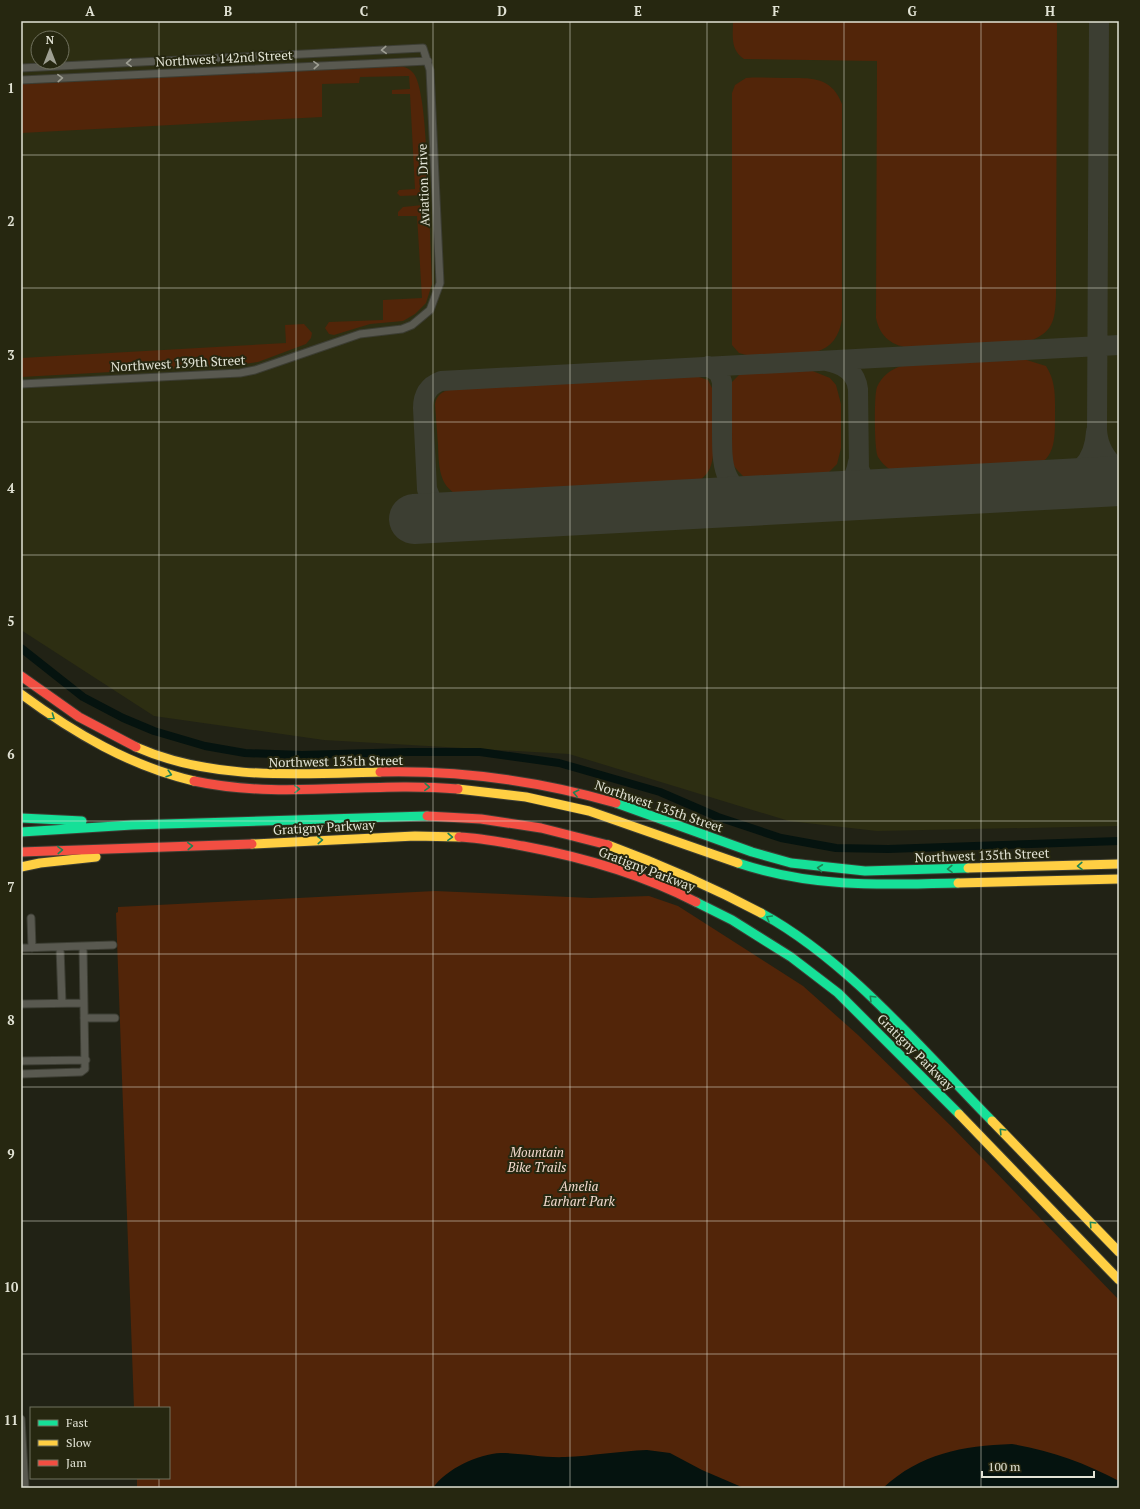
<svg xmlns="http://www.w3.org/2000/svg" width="1140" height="1509" font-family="'PT Serif',serif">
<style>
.built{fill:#2d2e12;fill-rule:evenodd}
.green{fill:#522509}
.water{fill:#05130f}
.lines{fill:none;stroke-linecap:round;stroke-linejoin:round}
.canal{stroke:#05130f;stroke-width:8}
.taxiway{stroke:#3c3e32;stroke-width:20}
.runway{stroke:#3c3e32;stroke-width:50}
.street-casing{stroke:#3d3e34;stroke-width:9}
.fast-casing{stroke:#3d3e34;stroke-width:11}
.slow-casing{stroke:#3d3e34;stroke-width:11}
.jam-casing{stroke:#3d3e34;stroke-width:11}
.street{stroke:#595950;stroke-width:7}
.fast{stroke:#16e098;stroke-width:9}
.slow{stroke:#ffcf43;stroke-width:9}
.jam{stroke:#f24e42;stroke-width:9}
.oneway{stroke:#9e9e92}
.oneway2{stroke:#1e8454}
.grid{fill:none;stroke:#e2e3d5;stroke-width:1;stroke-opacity:0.55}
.labels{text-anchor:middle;stroke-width:4;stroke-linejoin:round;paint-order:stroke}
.street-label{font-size:13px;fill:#e2e3d5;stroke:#262710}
.park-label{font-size:13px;font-style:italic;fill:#f3dace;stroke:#262710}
.neatline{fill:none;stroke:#e2e3d5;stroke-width:1.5}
.grid-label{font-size:13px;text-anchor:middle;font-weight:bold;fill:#e2e3d5}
</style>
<rect width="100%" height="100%" fill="#212215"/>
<path class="built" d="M21,21H1119V826L877,831L789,821L569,754L324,740L154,716L21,630ZM38,38H62V62H38Z"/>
<path class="green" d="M733,21H1057L1056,296C1055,321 1053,333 1027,342L911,348C892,346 880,337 876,318L877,61L744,59C730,50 733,35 733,21Z
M396,65C403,66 410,68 414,74C426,91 427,169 428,193L426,195L400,196L397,193L399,190L415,189L410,94H392V90L410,89L409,76L360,77L359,83L322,84V117L21,133V84Z
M746,78C758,77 771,78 783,78C809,78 831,75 842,104V320C839,336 832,347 816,352L750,356L739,353L732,345V93L735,85Z
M423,205L429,207L432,284L426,303L415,314L403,321L370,324L334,335L329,334L325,328L329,322L383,320V300L422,298L417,216H398V212L403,207Z
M304,324L312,333L311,338L306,344L258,362L238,365L21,377V358L286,343L285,325Z
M1020,358L1046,366C1056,382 1055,396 1055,414C1055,442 1056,465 1021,470L905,475C893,473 884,467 878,457C874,450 874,394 877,387C882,376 891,369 902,366Z
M810,370L830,378L836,385L841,404V448L837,464L824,477L811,481L760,483L746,479L738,471L734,466L730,453L732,382L740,374Z
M696,376L708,380L713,390C716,404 716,456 710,468C706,477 698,482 689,486L471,499C439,493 439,471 438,445C437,431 436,418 435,404C437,393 445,390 455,389Z
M435,891L591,898L649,896L678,906L803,986L858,1035L952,1127L1119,1300V1488H137V1478H169V1408H134L116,913L118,912V907Z"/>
<path class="water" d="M1012,1444C1050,1450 1085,1463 1119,1481V1488H883C921,1453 962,1446 1012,1444Z
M647,1450L670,1453L702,1470L744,1488H433C446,1469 478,1454 501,1453C523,1453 543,1458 565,1457C592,1456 619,1451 647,1450Z"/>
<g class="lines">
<path class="canal" d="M21,648L83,697L123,718L154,731L205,746L245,753L302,755L409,752H480L559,763L660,792L718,817L781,838L836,848L888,849L1119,841"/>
<path class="taxiway" d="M1099,21L1097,430C1098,447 1106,460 1119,470
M826,361C843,364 856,372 858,389L859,469C865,484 875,490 891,493
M708,366L719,373L722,382C722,398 722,415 722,432C722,464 722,488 756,500
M1048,484C1077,477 1094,464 1096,432
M824,497C844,491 855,483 858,462
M443,517L431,499L427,489L423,408C423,395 428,386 441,381L1119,345"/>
<path class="runway" d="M414,519L1119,481"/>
<g class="street-casing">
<path id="street" d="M21,68L423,48L430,70L440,283L430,310L412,325L402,329L360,334L255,370L240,373L21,384
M21,80L428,61
M31,918L32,948
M60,947L62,1003
M21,948L113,945
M21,1004L84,1003
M84,1018H115
M21,1061L86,1060
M21,1074L81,1072L85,1069L83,946
M21,1419L25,1488"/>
</g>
<g class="fast-casing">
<path id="fast" d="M616,803L752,852L791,863L865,871L968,868
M21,818L82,821
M21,832L132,825L427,816
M738,863C813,888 880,885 958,883
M696,902L732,920L791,957L838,993L959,1114
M761,913C849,961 922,1050 992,1121"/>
</g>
<g class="slow-casing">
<path id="slow" d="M21,694C74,733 130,766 194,781
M136,747C213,781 298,774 380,772
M458,789L526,797L589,811L738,863
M252,844L415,836L459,837
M608,845C662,865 710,886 761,913
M21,867L40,863L96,857
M968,868L1119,864
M958,883L1119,879
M959,1114L1119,1280
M992,1121L1119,1252"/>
</g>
<g class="jam-casing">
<path id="jam" d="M21,676L79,717L136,747
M380,772C460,770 539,781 616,803
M194,781C282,800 370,781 458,789
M427,816L481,819L541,828L608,845
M459,837C481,838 501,842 523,846C582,857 642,874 696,902
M21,852L252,844"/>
</g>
<use href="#street" class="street"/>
<use href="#fast" class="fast"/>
<use href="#slow" class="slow"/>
<use href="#jam" class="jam"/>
</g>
<defs><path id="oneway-chevron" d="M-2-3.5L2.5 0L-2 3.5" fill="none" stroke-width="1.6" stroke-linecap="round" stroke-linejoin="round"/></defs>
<g class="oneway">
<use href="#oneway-chevron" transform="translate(384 50) rotate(177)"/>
<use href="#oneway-chevron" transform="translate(129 63) rotate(177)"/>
<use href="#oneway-chevron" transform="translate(316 65) rotate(-3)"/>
<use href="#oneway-chevron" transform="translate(60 78) rotate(-3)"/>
</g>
<g class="oneway2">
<use href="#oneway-chevron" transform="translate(52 717) rotate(35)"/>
<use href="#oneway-chevron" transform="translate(169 774) rotate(17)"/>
<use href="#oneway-chevron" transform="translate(427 787) rotate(2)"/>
<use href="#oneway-chevron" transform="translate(297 789) rotate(-1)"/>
<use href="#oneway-chevron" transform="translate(576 793) rotate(-166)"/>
<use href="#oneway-chevron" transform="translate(450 837) rotate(2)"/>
<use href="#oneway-chevron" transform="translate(320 840) rotate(-3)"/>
<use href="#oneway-chevron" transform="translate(190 846) rotate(-3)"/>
<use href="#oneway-chevron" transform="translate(60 850) rotate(-3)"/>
<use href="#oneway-chevron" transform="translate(1080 866) rotate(178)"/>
<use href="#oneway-chevron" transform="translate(820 868) rotate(-173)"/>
<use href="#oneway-chevron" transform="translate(950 869) rotate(178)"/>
<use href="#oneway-chevron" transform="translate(769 918) rotate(-150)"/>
<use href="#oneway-chevron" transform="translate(872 998) rotate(-135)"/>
<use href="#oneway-chevron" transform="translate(1002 1131) rotate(-134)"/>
<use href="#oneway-chevron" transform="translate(1092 1224) rotate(-134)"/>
</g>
<path class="grid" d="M159,21V1408M296,21V1488M433,21V1488M570,21V1488M707,21V1488M844,21V1488M981,21V1488M21,155H1119M21,288H1119M21,422H1119M21,555H1119M21,688H1119M21,821H1119M21,954H1119M21,1087H1119M21,1221H1119M21,1354H1119M159,1478V1488"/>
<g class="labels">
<g class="street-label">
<text transform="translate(224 58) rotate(-3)" y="5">Northwest 142nd Street</text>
<text transform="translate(423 185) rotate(-92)" y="5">Aviation Drive</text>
<text transform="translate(178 363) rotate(-3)" y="5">Northwest 139th Street</text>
<text transform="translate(336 761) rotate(-1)" y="5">Northwest 135th Street</text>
<text transform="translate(659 806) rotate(19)" y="5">Northwest 135th Street</text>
<text transform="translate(324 827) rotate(-3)" y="5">Gratigny Parkway</text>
<text transform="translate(982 855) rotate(-2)" y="5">Northwest 135th Street</text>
<text transform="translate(647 869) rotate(21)" y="5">Gratigny Parkway</text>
<text transform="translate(916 1052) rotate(45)" y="5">Gratigny Parkway</text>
</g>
<g class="park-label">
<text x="537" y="1157">Mountain<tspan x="537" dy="15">Bike Trails</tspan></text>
<text x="579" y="1191">Amelia<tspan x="579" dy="15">Earhart Park</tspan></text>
</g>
</g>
<rect width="1140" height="1509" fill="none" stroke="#262710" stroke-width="44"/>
<rect x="30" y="1407" width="140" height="72" fill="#262710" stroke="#71725f"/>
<rect x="38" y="1420" width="20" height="6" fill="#16e098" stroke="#71725f"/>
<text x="66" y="1427" font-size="12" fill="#e2e3d5">Fast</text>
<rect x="38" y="1440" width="20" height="6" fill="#ffcf43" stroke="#71725f"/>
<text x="66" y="1447" font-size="12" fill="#e2e3d5">Slow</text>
<rect x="38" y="1460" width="20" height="6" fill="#f24e42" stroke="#71725f"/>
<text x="66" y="1467" font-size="12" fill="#e2e3d5">Jam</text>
<g transform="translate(50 50)"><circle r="19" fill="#262710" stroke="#71725f"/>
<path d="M0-3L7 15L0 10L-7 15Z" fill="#9e9f92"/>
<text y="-6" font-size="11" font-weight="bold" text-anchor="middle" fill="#e2e3d5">N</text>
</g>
<path d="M982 1471v6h112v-6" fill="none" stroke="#e2e3d5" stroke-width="2"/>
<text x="988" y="1471" font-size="12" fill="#e2e3d5" stroke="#262710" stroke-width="3" paint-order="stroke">100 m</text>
<rect x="22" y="22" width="1096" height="1465" class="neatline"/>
<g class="grid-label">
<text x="90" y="16">A</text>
<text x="228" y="16">B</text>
<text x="364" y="16">C</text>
<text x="502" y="16">D</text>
<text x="638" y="16">E</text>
<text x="776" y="16">F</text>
<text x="912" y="16">G</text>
<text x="1050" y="16">H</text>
<text x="11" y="93">1</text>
<text x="11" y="226">2</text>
<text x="11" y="360">3</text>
<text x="11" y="493">4</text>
<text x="11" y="626">5</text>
<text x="11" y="759">6</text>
<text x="11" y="892">7</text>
<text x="11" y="1025">8</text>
<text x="11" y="1159">9</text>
<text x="11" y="1292">10</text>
<text x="11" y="1425">11</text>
</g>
</svg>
